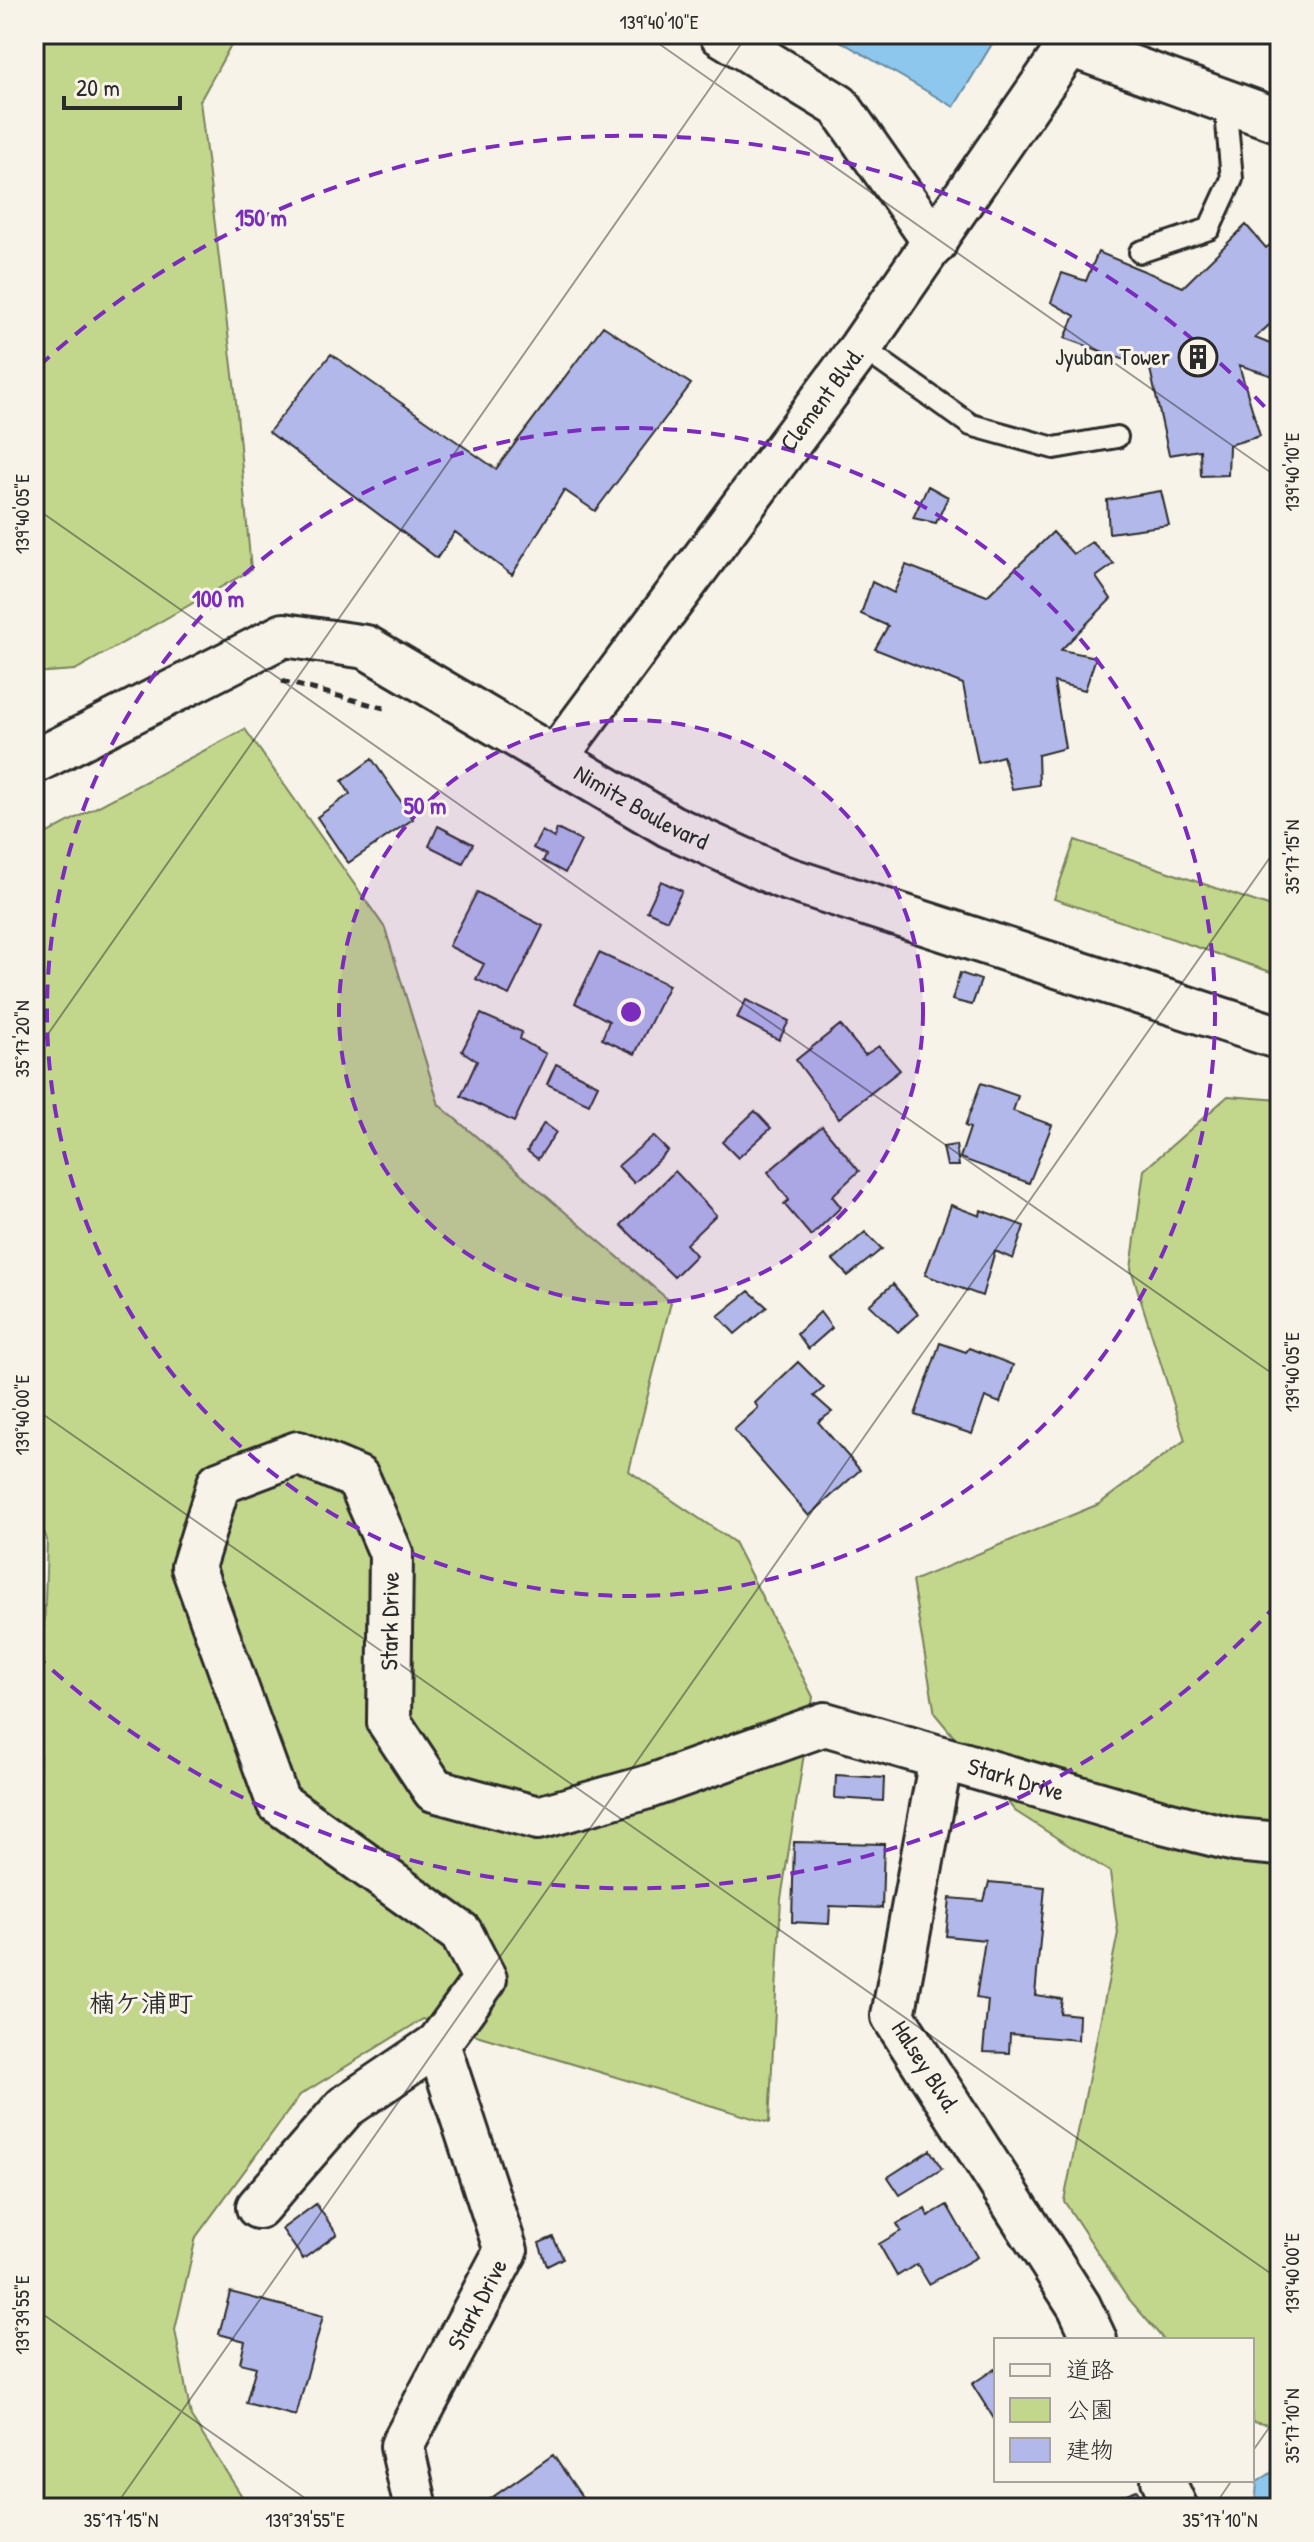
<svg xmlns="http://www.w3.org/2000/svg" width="1314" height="2542" font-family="'Patrick Hand','Klee One',sans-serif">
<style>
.green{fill:#c3d78c;stroke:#77815c;stroke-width:2}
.water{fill:#8ec7ed;stroke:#66899f;stroke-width:2}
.building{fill:#b2b9ea;stroke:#2b2b2b;stroke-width:2}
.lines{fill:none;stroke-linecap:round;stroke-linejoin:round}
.service-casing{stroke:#2b2b2b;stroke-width:26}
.minor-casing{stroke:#2b2b2b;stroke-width:48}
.path{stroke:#2b2b2b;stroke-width:5;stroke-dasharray:8 6;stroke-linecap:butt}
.service{stroke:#f7f3e8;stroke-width:20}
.minor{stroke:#f7f3e8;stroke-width:42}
.ticks{fill:none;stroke:#2b2b2b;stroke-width:2;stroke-opacity:0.45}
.ring{fill:none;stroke:#7b2cbf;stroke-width:4;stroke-dasharray:14 10}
.labels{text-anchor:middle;stroke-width:6;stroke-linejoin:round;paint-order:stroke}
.poi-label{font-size:24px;fill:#2b2b2b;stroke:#f7f3e8;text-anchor:end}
.street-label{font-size:24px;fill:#2b2b2b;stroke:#f7f3e8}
.neighbourhood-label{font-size:26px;font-weight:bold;fill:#2b2b2b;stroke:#f7f3e8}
.centre{fill:#7b2cbf;stroke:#f7f3e8;stroke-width:4}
.ring-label{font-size:24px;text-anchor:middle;font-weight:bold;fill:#7b2cbf;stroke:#f7f3e8;stroke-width:6;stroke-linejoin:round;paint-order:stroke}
.neatline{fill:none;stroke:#2b2b2b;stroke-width:3}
.ticks-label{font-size:20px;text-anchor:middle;fill:#2b2b2b}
</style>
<rect width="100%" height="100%" fill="#f7f3e8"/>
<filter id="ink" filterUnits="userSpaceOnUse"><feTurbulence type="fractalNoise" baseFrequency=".0125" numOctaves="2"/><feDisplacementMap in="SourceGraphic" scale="16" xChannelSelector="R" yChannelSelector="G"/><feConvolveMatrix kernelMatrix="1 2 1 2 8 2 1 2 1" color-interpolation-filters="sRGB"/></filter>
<g filter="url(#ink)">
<path class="green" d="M34,34H237L200,101L235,391L251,570L75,670L34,673Z
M245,729L385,928L439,1105L671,1302L629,1471L734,1542L813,1697L781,1899L769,2123L423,2019L300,2095L196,2237L175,2330L191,2417L245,2501L358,2508H34V1801L39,1789L47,1540L34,1503V840Z
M1075,840L1280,910V975L1054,899Z
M1228,1096L1280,1100V2427L1252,2422V2340H1164L1128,2298L1064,2201L1118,1933L1110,1872L1015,1811L935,1714L912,1581L1099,1504L1185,1440L1131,1269L1144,1170Z"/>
<path class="water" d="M828,34H998L954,107Z
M1280,2467V2508H1255L1257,2482Z"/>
<path class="building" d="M1246,225L1266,248L1280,237V315L1255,338L1280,348V365L1276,377L1239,365L1260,436L1229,445L1228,475L1201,476L1200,450L1169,455L1150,369L1065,338L1075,316L1051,302L1062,273L1086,281L1098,252L1183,287Z
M603,326L691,384L595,511L564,490L512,575L455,532L437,558L269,432L331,354L496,469Z
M928,486L948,497L936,523L913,518Z
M1161,491L1169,525L1109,533L1107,500Z
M1053,532L1073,554L1092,542L1114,564L1096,577L1111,599L1061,650L1096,657L1085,690L1054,682L1065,748L1038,755L1039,785L1012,789L1003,756L978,763L963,684L875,649L888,626L861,614L872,582L894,593L906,565L987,596Z
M372,759L413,819L348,863L317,817L350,794L342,781Z
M438,826L473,844L463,863L429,846Z
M557,829L581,841L565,873L543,861L546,855L533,848L542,831L554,838Z
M661,881L682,891L667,920L647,911Z
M477,892L543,926L509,995L476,979L484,964L449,946Z
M599,953L669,985L635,1054L602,1039L609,1021L575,1003Z
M960,973L981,980L972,1005L952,1000Z
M746,1000L789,1021L779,1040L737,1018Z
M481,1014L522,1032L520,1039L546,1054L514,1122L461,1096L477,1061L462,1051Z
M840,1025L865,1055L879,1046L900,1070L839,1118L796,1060Z
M556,1064L598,1085L589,1104L547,1084Z
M981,1083L1018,1096L1013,1111L1052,1125L1029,1183L960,1158L970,1128L965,1126Z
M755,1111L771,1128L738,1158L722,1142Z
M544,1123L556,1132L538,1159L527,1151Z
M822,1126L859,1171L832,1196L841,1207L811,1236L784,1204L789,1200L768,1172Z
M653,1136L668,1151L634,1183L618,1166Z
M956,1145L959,1166H947L943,1147Z
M675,1171L716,1215L686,1244L696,1255L674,1277L621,1225Z
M951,1205L980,1216L981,1210L1024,1226L1013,1259L995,1251L982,1296L925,1275Z
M865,1232L882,1249L848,1276L833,1260Z
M893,1284L918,1314L898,1332L869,1305Z
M749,1291L767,1307L735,1334L718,1316Z
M820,1312L832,1328L808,1349L797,1334Z
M940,1343L966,1352L969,1348L1013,1365L1000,1403L985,1397L972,1434L915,1415Z
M798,1362L824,1388L814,1396L832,1412L818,1422L860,1470L809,1516L734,1430L758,1408L755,1403Z
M836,1775L884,1778L883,1801L835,1798Z
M794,1842L884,1844L882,1908L830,1906L829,1924L792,1922Z
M989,1882L1045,1887L1035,1995L1062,1999L1060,2013L1079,2015L1078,2040L1010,2034L1009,2053L983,2052L988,2000L976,1998L985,1940L946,1936L950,1898L984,1901Z
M930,2150L942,2169L900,2195L888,2177Z
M316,2204L337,2234L303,2259L282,2229Z
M947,2205L977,2257L929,2284L917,2264L897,2276L879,2244L901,2231L897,2224L925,2209L928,2216Z
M553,2237L563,2258L547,2266L539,2243Z
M230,2292L323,2316L296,2416L246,2403L256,2367L240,2363L245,2341L219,2334Z
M996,2368V2422L972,2384Z
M553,2455L582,2497L565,2508H477Z
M1137,2490L1144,2508H1096L1095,2505Z"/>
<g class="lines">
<g class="service-casing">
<path id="service" d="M1140,252L1209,229L1232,179L1225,101
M861,347L971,425L1054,448L1117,437"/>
</g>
<g class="minor-casing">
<g id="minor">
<path d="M721,34L839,106L935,243"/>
<path d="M1070,45L1280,121"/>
<path id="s1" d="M556,757L861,347L1077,34"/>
<path id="s2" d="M34,762L284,635L366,647L670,826L782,877L1280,1038"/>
<path id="s3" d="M941,1759L893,2016L1079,2306L1095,2340"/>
<path d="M258,2207L345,2107L438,2044"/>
<path d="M1163,2480L1176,2508"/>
<path id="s4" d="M416,2508L402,2446L506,2251L438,2044L485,1979L461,1933L278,1802L193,1567L219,1483L298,1453L358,1478L391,1553L389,1722L434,1790L538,1818L648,1787L825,1724L1159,1821L1235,1840L1280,1844"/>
</g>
</g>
<path class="path" d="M1245,34L1280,49
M282,681L384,708"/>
<use href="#service" class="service"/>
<use href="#minor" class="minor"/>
</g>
</g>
<path class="ticks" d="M645,34L1280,479M34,507L1280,1379M34,1054L748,34M34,1408L1280,2280M34,2308L319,2508M1252,2452L1280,2412M114,2508L1280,843M1213,2508L1232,2480"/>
<circle cx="631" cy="1012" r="292" fill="#7b2cbf" fill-opacity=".12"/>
<g class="ring">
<circle cx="631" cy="1012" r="292"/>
<circle cx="631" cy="1012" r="584"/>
<path d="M1277 1604A876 876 0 0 1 39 1658M39 366A876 876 0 0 1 1277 420"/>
</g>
<defs>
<g id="building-ring" transform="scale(2)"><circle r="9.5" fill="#f7f3e8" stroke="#2b2b2b" stroke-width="1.5"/><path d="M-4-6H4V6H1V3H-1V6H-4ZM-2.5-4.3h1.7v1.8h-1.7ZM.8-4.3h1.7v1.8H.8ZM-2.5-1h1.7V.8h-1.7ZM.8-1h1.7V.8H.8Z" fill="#2b2b2b"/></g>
</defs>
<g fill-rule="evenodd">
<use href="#building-ring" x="1198" y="357"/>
</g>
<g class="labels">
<g class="poi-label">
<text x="1170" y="365">Jyuban Tower</text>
</g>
<g class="street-label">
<text dy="8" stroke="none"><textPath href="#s1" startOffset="446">Clement Blvd.</textPath></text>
<text dy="8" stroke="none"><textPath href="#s2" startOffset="682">Nimitz Boulevard</textPath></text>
<text transform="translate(390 1621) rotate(-89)" y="8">Stark Drive</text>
<text dy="8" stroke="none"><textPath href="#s4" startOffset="2288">Stark Drive</textPath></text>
<text dy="8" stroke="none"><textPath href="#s3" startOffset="322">Halsey Blvd.</textPath></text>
<text dy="8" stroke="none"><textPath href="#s4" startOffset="224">Stark Drive</textPath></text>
</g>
<g class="neighbourhood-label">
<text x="141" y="2012">楠ケ浦町</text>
</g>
</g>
<circle cx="631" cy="1012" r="12" class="centre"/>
<g class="ring-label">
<text x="261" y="226">150 m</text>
<text x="218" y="607">100 m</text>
<text x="425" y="814">50 m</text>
</g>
<rect width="1314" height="2542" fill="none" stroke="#f7f3e8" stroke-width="88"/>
<rect x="994" y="2338" width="260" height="144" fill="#f7f3e8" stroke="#a5a39c" stroke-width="2"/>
<rect x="1010" y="2364" width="40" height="12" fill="#f7f3e8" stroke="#a5a39c" stroke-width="2"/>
<text x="1066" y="2378" font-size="24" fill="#2b2b2b">道路</text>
<rect x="1010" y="2398" width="40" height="24" fill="#c3d78c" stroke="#a5a39c" stroke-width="2"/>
<text x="1066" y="2418" font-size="24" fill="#2b2b2b">公園</text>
<rect x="1010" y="2438" width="40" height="24" fill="#b2b9ea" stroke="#a5a39c" stroke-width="2"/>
<text x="1066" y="2458" font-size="24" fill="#2b2b2b">建物</text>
<path d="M64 96v12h116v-12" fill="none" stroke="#2b2b2b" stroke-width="4"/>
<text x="76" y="96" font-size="24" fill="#2b2b2b" stroke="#f7f3e8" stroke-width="6" paint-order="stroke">20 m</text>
<rect x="44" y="44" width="1226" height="2454" class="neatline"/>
<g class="ticks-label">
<text x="659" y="29">139°40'10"E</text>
<text transform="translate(1292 472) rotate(-90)" y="7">139°40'10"E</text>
<text transform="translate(22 514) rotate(-90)" y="7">139°40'05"E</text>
<text transform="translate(1292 857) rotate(-90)" y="7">35°17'15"N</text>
<text transform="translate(22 1039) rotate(-90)" y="7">35°17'20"N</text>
<text transform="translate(1292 1372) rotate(-90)" y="7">139°40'05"E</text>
<text transform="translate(22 1415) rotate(-90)" y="7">139°40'00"E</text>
<text transform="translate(1292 2273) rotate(-90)" y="7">139°40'00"E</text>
<text transform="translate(22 2315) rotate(-90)" y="7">139°39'55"E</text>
<text transform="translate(1292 2426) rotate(-90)" y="7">35°17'10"N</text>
<text x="121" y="2527">35°17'15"N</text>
<text x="305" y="2527">139°39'55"E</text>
<text x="1220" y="2527">35°17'10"N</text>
</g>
</svg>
